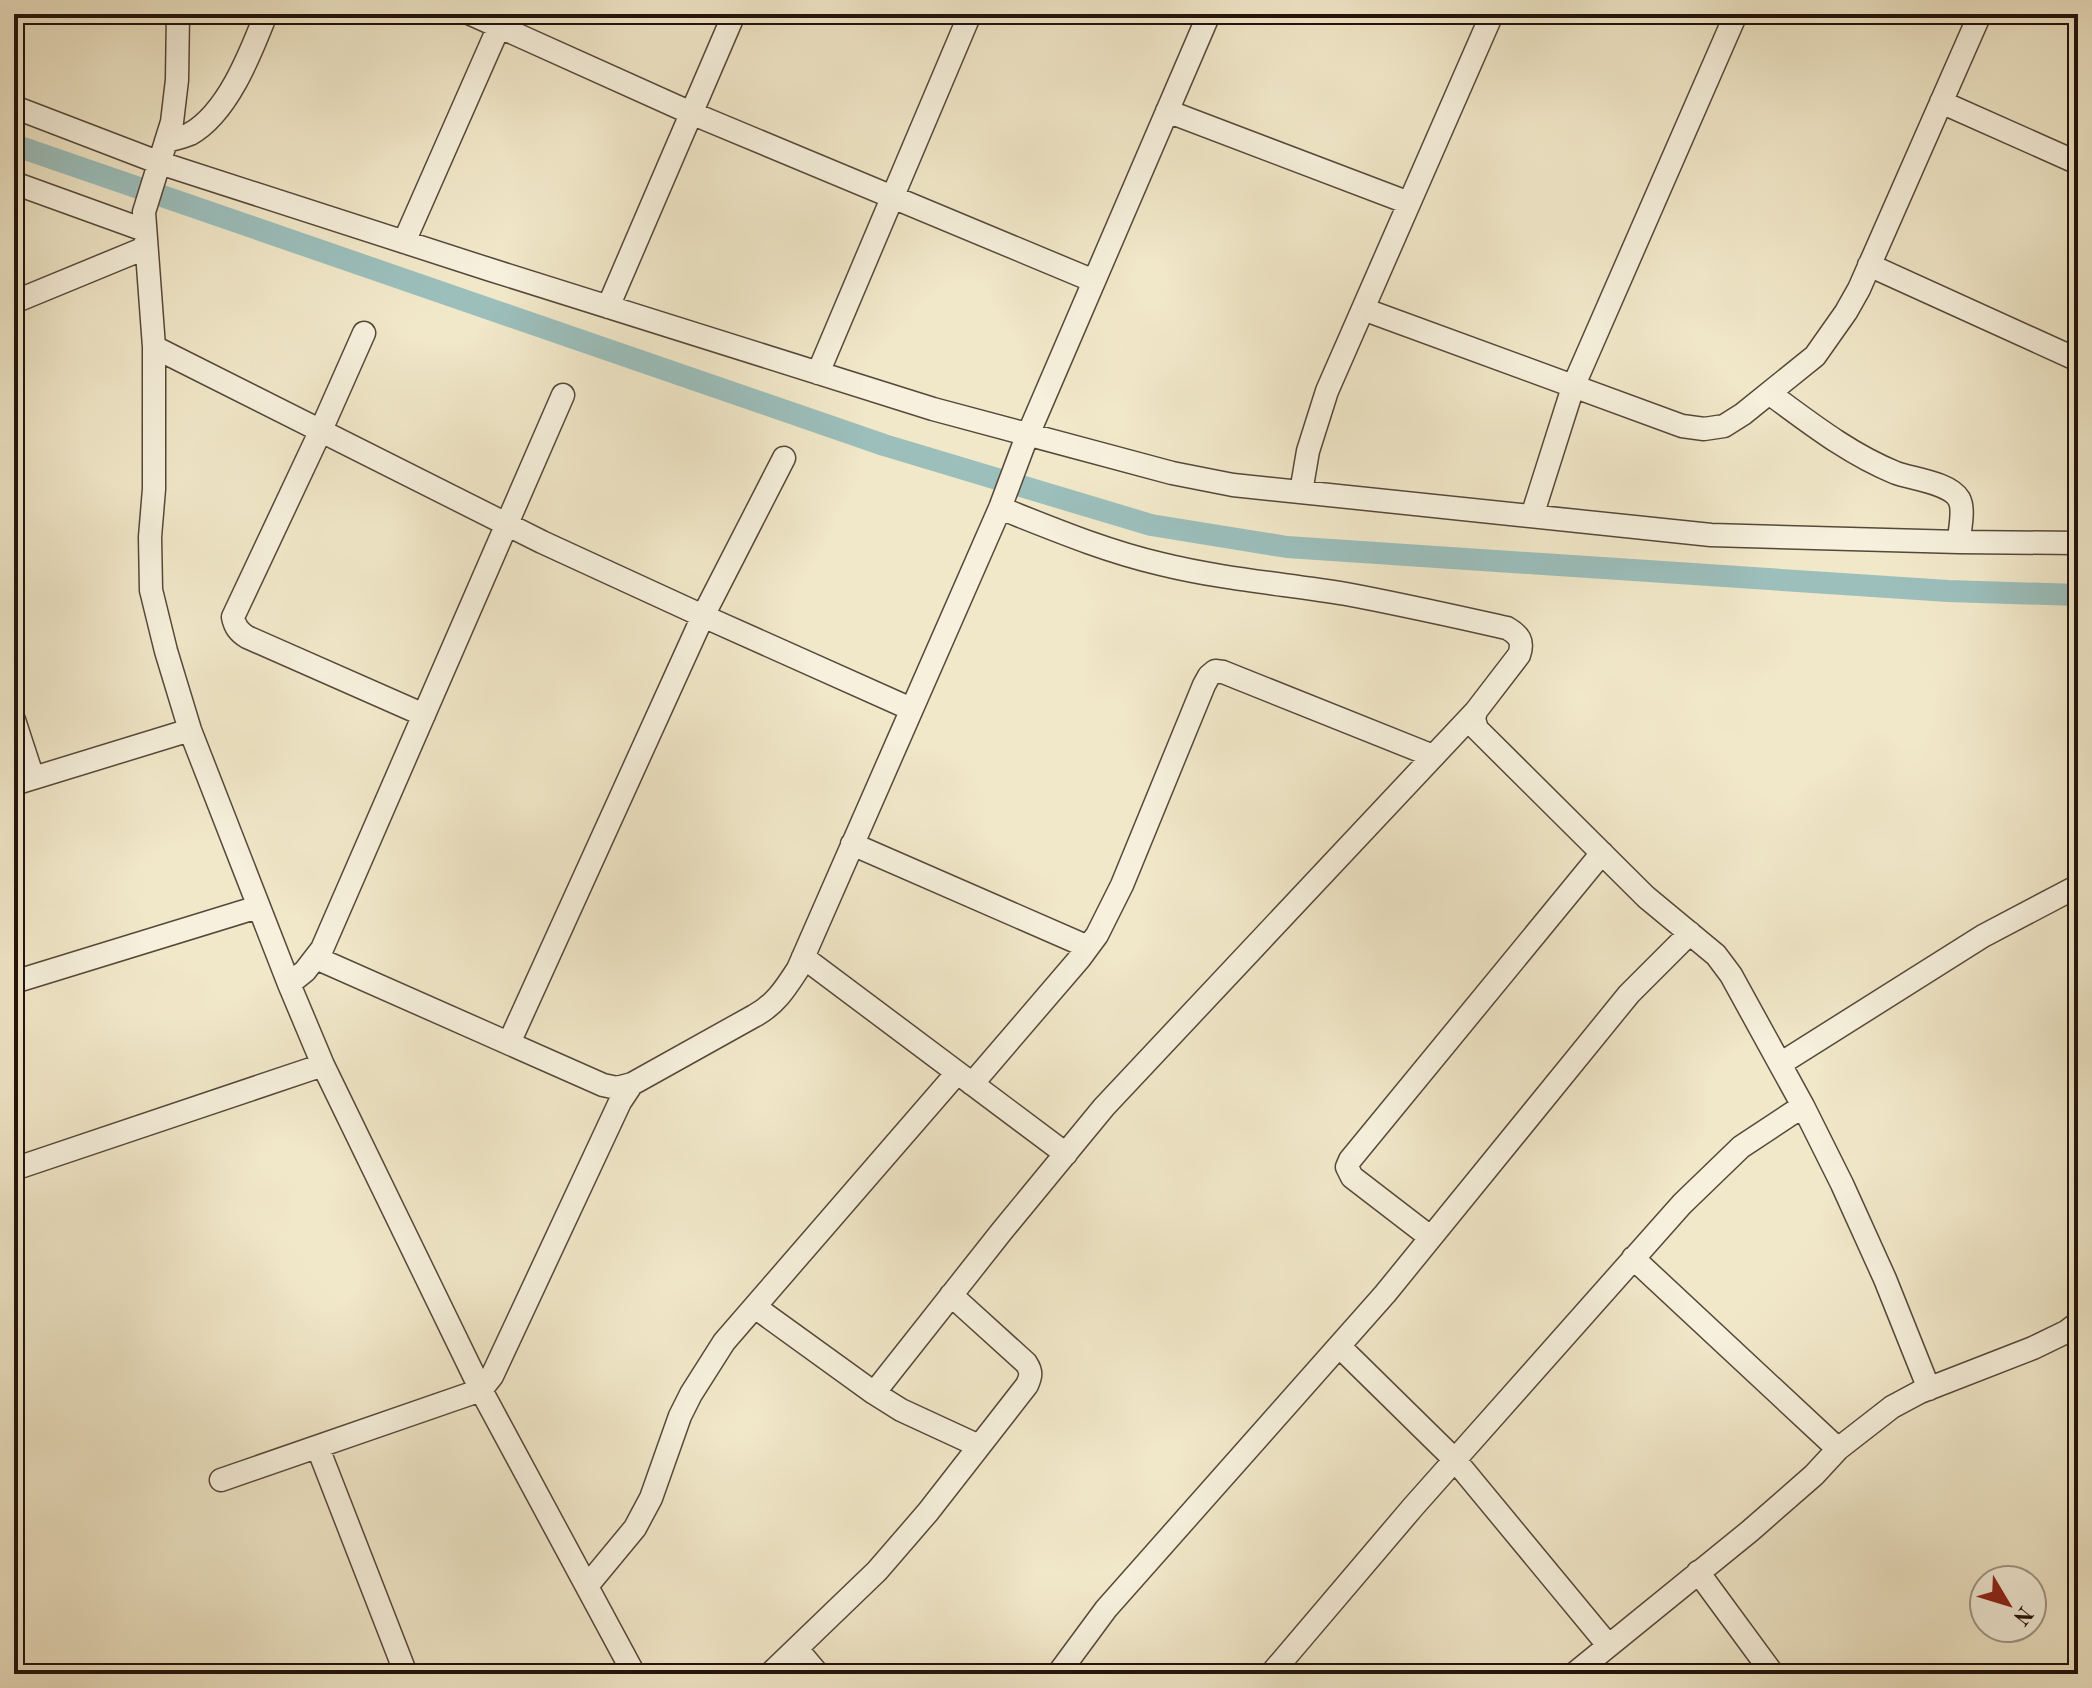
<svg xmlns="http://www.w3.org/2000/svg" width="2092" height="1688" font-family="'Old Standard TT',serif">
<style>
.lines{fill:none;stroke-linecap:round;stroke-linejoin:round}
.canal{stroke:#9cbfbc;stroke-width:22}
.minor-casing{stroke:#56483a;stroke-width:25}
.minor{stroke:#f6f0dc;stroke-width:22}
</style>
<rect width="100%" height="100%" fill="#f1e8c9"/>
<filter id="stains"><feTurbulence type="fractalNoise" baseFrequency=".0025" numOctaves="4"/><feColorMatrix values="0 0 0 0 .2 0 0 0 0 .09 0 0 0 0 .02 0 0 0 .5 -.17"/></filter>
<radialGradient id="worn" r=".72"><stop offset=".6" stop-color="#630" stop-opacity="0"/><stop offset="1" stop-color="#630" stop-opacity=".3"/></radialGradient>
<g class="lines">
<path class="canal" d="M14,145L884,445L1151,525L1287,547L1948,591L2078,595"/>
<g class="minor-casing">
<path id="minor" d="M178,14L177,80L172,122L144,212L154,347V489L150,537L151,590L166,651L190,730L289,984L323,1065L481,1390L634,1674
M471,14L691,113L1094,281
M1941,102L2078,163
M14,107L160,163L488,269L933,409L1172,473L1233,485L1711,535L1959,542L2078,543
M1167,111L1409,203
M166,141C174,139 183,137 190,134C228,113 251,52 266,14
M14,183L144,230
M404,242L504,15
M1869,265L2078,360
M14,302L145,248
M608,307L734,14
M1363,309L1682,426L1704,429L1724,426L1743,414L1815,356L1846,312L1859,289L1980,14
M364,333L321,430L233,617C235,627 239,632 247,637L424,715
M154,347L542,542L703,616L911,709
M818,373L970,14
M1769,393C1810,423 1849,454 1896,473C1913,479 1950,483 1959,499C1965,510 1959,531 1959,542
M1301,492L1308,451L1327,391L1492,14
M1000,508C1053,529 1105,551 1161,564C1222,579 1284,584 1346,594C1400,604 1453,616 1507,628C1519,635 1524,641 1519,655L1476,711L1474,719L1477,729L1646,897L1716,955L1731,975L1803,1106L1842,1184L1885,1279L1929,1389
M1532,516L1573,387L1736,14
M14,720L33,778
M14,784L190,730
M852,844L1088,947
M803,957L1066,1154
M316,958L603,1085L617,1088L632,1084L754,1016C775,1005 785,989 798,969L1000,508L1024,444L1209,14
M14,982L258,907
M289,984L305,971L322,949L563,395
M509,1043L703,616L784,458
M1780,1064L1983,936L2078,886
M972,1084L1080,958L1097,935L1122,885L1204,685L1209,676L1215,671L1223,672L1433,756
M14,1169L323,1065
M1430,1237L1352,1177L1347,1167L1350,1160L1602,853
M1633,1258L1838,1449
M755,1307L874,1393L901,1410L979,1446
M1339,1346L1455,1460L1608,1645
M874,1393L1002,1231L1104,1107L1476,711
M318,1448L406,1674
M221,1480L481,1390L492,1376L620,1102L632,1084
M1698,1572L1773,1674
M587,1586L635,1528L651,1498L680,1416L691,1394L724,1342L957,1073
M797,1649L818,1674
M770,1674L877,1571L928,1512L1027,1385C1031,1376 1032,1372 1026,1363L951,1295
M1058,1674L1106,1609L1385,1294L1629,994L1690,933
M1271,1674L1413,1507L1682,1204L1741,1147L1803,1106
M1574,1674L1750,1531L1814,1475L1838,1449L1892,1407L1920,1392L2033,1348L2066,1332L2078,1323"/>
</g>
<use href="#minor" class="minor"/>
</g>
<rect width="2092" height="1688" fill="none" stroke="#f1e8c9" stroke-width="48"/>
<rect x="16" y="16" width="2060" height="1656" fill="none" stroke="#22120b" stroke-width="4"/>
<rect x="24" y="24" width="2044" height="1640" fill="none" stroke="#22120b" stroke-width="2"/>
<g transform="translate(2008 1604) rotate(128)"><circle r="38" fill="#f6f0dc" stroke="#a19788" stroke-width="2"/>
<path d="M0-6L14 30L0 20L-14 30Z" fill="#8f2418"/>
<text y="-12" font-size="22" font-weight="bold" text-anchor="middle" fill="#22120b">N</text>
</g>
<rect width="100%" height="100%" filter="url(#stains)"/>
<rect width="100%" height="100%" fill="url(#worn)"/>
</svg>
